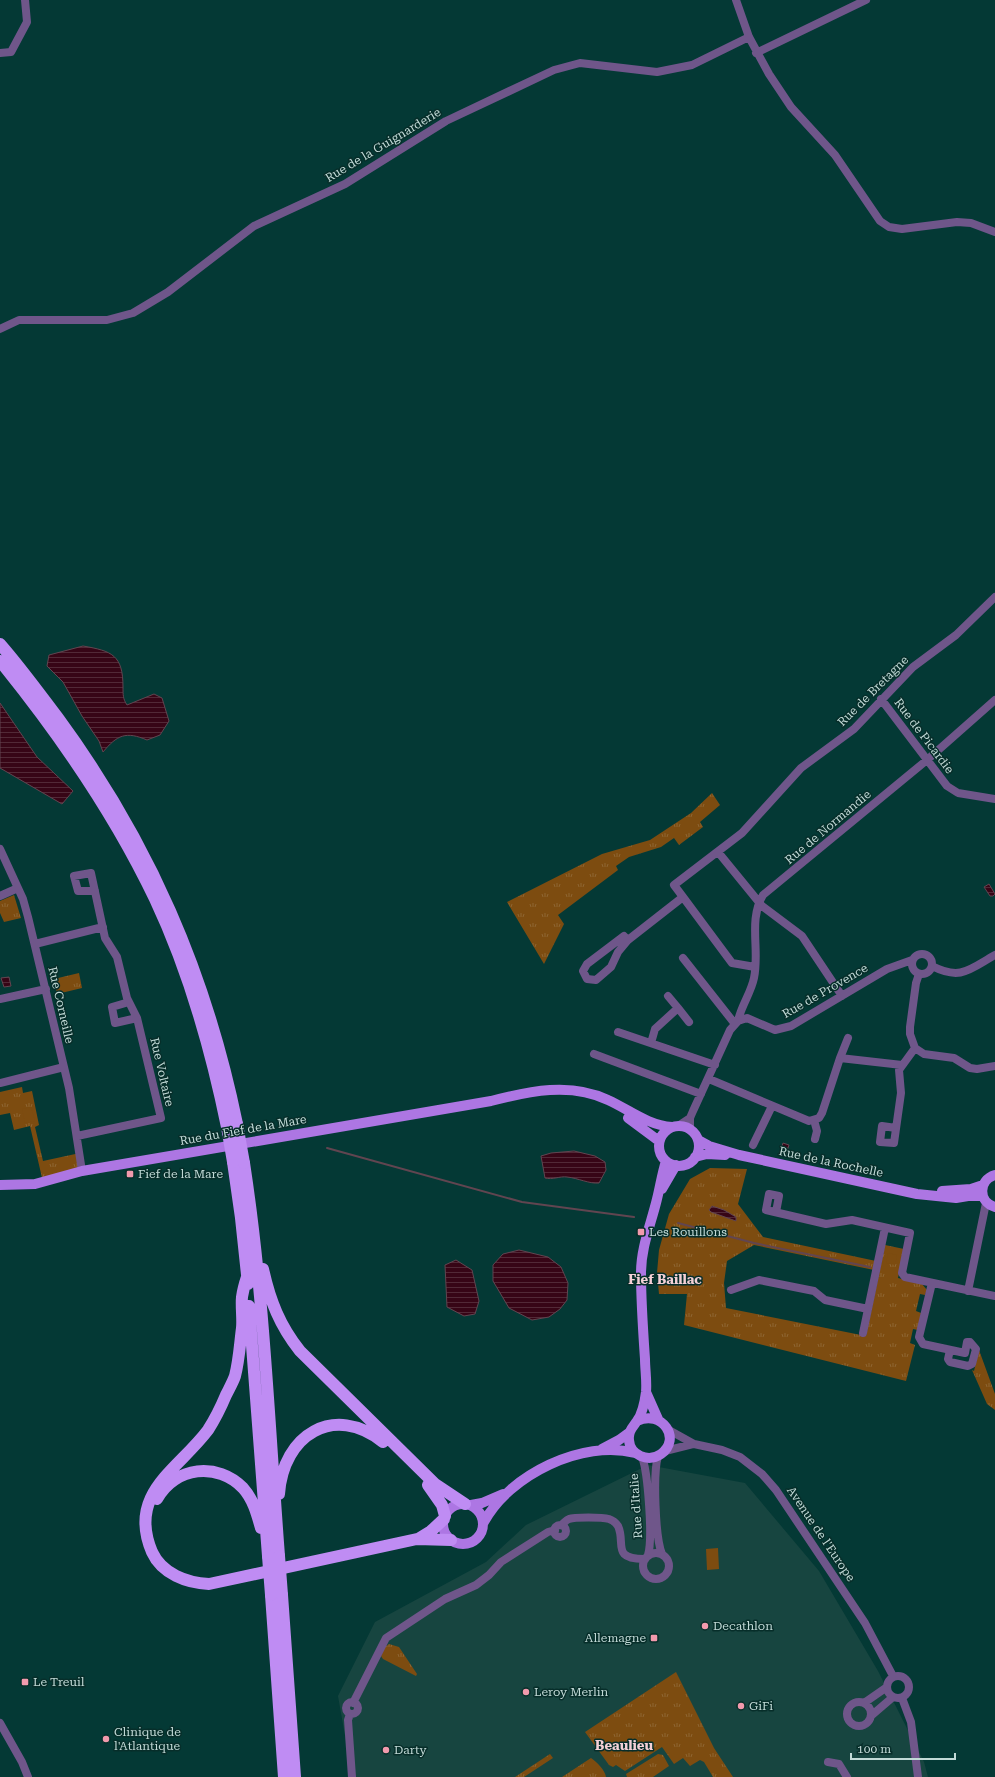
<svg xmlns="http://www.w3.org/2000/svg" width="995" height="1777" font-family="'Roboto Serif',serif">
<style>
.built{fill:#174540}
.grass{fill:url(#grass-tufts)}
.park{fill:#7d4c10}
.water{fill:url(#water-rules);stroke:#614550}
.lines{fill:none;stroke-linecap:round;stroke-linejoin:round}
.stream{stroke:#614550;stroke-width:2}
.minor{stroke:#6f568a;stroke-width:8}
.major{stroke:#ad76e3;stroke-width:10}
.highway{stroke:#bf8cf3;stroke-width:12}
.highway-bridge{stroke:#bf8cf3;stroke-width:12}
.poi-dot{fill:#f29aad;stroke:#072e2a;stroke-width:1.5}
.labels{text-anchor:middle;stroke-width:3;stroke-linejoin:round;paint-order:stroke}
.street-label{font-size:12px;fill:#c2dad7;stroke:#072e2a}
.poi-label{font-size:12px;fill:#c2dad7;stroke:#072e2a;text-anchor:start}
.neighbourhood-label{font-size:13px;font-weight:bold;fill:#f4d1d7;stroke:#072e2a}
</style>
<defs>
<pattern id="grass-tufts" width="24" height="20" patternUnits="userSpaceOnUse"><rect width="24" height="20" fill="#7d4c10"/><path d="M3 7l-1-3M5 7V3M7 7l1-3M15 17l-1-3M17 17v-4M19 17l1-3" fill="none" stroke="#8e6532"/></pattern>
<pattern id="water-rules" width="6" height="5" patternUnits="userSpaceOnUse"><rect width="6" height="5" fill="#370516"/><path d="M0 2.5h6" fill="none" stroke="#522937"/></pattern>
</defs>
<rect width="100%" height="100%" fill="#043935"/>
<path class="built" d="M648,1465L745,1483L819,1571L878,1671L924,1762L928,1777H350L347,1747L338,1696L375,1622L486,1562L526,1525Z"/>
<path class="grass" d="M712,793L720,805L700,822L703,827L679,845L674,838L661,847L629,857L616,866L618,870L558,915L564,924L544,964L507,902L602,854L650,840L691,813Z
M14,895L21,918L4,922L0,913V901Z
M79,973L82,988L57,994L54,979Z
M22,1087L23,1093L32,1091L39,1125L35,1127L43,1161L80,1153L82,1171L43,1182L30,1126L14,1130L10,1113L0,1115V1092Z
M710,1168L747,1169L738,1204L763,1237L876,1261L874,1270L754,1245L727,1261L724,1283L726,1308L866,1336L885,1245L904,1249L898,1278L922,1284L927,1290L925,1295L920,1294L916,1311L921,1313L918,1330L913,1329L910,1343L915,1345L906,1381L684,1325L687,1294H659L657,1273L659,1250L669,1214L690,1179Z
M979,1350L995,1394V1410L987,1404L972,1370L974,1371Z
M389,1644L399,1647L417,1674L416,1676L383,1659L381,1656L385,1647Z
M676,1672L714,1748L733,1777H713L704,1762L700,1760L690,1766L683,1758L674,1764L662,1747L625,1771L616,1765L613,1767L609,1765L585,1732Z
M550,1754L553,1758L524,1777H515Z
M658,1754L663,1755L669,1766L653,1777H627L626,1774Z
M591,1758C597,1762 605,1770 606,1777H562Z"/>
<path class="park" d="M31,1107L35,1121L25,1123L22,1109Z
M888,1253L897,1255L895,1265L886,1263Z
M718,1548L719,1569L707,1570L706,1549Z"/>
<path class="water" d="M83,646C112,651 123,655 123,687C123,695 123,699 127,705L154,694L162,698L169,721L160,735L147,740C126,731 117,735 103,752L99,741L82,716L63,682L47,666L49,655Z
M0,703L37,757L73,791L62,804L0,768Z
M989,884L995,894L993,896H990L984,887Z
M9,977L11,986L4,987L1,978Z
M783,1143L789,1145L786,1154L780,1152Z
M574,1151L595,1156L605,1162L606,1170L599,1183C589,1184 578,1178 567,1177C560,1176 552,1180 545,1178L541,1156L551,1153Z
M712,1206L724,1210L736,1217V1221L711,1212L709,1210Z
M519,1250L548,1257L561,1267L568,1283L567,1300L560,1309L549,1317L532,1320L509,1308L493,1281V1265L503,1254Z
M456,1260L472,1270L479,1301L475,1314L464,1316L447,1307L445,1265Z"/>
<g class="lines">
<path class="stream" d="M327,1148L522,1202L634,1217
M678,1223L754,1243L870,1267"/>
<path class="minor" d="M736,0L749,37L769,74L791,107L835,155L880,221L889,227L902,229L957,222L971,223L995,232
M0,53L11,52L27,22L25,0
M756,53L866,0
M0,329L19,320H107L133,313L168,292L254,226L345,184L446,121L554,70L580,63L657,72L692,65L749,37
M881,699L947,786L958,793L995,799
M0,849L23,899L28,917L69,1088L82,1171
M718,852L762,906L802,936L842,996
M0,896L18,888
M683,897L732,963L755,967
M628,940L624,936L587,964L583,971L587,979L596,980L611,967L618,952L628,940L683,897L674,885L742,833L801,768L854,729L913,667L956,635L995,597
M35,944L103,927
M912 964a10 10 0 1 1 20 0a10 10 0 1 1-20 0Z
M683,958L735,1024
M932,966C961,981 970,969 995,955
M919,974L916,983L910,1027V1034L915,1048L924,1054L954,1058L970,1068L977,1069L995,1066
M668,996L678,1008
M0,999L46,989
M129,1002L112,1007L115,1023L137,1018
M738,1021C741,1006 751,993 754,978C760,950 748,920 763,895L927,760L995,700
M618,1032L715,1065
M651,1043L655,1029L678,1008L689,1022
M594,1054L701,1094
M840,1058L848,1038
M709,1079L809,1121L819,1118L822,1113L840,1058L902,1065
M0,1083L64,1067
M814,1120L817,1131L815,1139
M678,1126L690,1118
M896,1128L882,1126L880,1142L894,1143L901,1093L899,1070L915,1048
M690,1130V1118L693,1111L730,1030L738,1021L747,1018L775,1030L791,1026L887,969L912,960
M77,1136L161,1118L137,1018L127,998L117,957L105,938L91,873L74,876L78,891H95
M753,1145L772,1106
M776,1212L779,1196L769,1194L766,1210L826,1224L852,1220L910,1233L902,1273L905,1277L995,1296
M932,1283L919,1337L923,1344L965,1353L967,1342H970L976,1349L972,1364L968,1366L950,1362L948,1359L950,1350
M731,1290L759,1280L814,1291L825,1300L868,1309
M968,1291L986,1203
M863,1333L885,1228
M667,1429L694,1444L722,1450L740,1457L762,1474L776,1490L865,1623L893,1676
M665,1451L693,1444
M658,1456C653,1473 655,1537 662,1554
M642,1457C648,1472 653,1539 648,1555
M561,1525C564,1523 566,1520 569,1519C574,1517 602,1517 609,1519C612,1520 616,1523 618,1526C626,1543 611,1559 644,1559
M554 1531a6 6 0 1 1 12 0a6 6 0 1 1-12 0Z
M643 1566a13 13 0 1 1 26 0a13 13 0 1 1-26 0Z
M887 1687a11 11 0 1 1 22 0a11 11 0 1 1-22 0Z
M902,1698L911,1722L918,1777
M847 1714a12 12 0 1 1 24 0a12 12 0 1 1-24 0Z
M346 1708a6 6 0 1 1 12 0a6 6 0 1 1-12 0Z
M353,1703L386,1638L445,1599L476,1585L489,1575L501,1562L548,1532L555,1530
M864,1703L887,1687
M350,1714L348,1720L352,1777
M872,1715L893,1697
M0,1723L22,1762L28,1777
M828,1762L839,1764L847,1777"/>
<path class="major" d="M628,1118L659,1141
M659 1146a20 20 0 1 1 40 0a20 20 0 1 1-40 0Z
M698,1140L709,1146L739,1155L917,1194L956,1198L968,1196H983
M695,1157L707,1154L725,1155
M995,1175C978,1180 978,1202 995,1207
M0,1185L35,1184L82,1171L491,1101C529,1091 571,1082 608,1100C630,1110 647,1125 672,1127
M662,1189L676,1165
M942,1191L971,1189L983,1185
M646,1392L658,1419
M637,1421C662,1409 682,1439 661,1454C648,1463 630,1455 629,1440C628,1431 633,1427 637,1421C642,1414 645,1400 646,1392C647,1381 645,1369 645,1359C643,1330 641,1302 641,1273C641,1247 651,1224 657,1199C660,1187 662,1174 666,1161
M602,1449L619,1440L630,1432
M443 1524a20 20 0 1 1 40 0a20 20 0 1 1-40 0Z
M471,1505L482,1503L503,1494
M484,1522C509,1475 583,1439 635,1453"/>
<path class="highway" d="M0,644C21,668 39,693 58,718C149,842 206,973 237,1124
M0,661C60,735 114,813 155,899C189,971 211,1049 227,1127
M233,1162L241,1218L248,1284
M244,1163C264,1293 269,1425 279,1556
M263,1269C270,1301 280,1326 300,1351L435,1484L465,1504
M247,1277C245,1283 243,1290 242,1297C241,1307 243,1318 242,1328C240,1343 239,1361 235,1376C233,1382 229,1389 226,1395C221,1407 215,1419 208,1430C178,1470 127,1493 152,1552C162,1574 187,1583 209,1584L417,1539L451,1540
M249,1306L268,1556
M428,1485L442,1505L445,1516
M279,1494C283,1435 334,1403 383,1442
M157,1499C175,1466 218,1462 243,1488C253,1499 257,1514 261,1528
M418,1539L431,1531L444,1519
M271,1595L284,1777
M282,1595L295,1777"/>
<path class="highway-bridge" d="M237,1124L244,1163
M227,1127L233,1162
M268,1556L271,1595
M279,1556L282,1595"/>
</g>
<g class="poi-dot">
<rect x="126" y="1170" width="8" height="8" rx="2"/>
<rect x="637" y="1228" width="8" height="8" rx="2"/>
<circle cx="705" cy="1626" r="4"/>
<rect x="650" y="1634" width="8" height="8" rx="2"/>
<rect x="21" y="1678" width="8" height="8" rx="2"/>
<circle cx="526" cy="1692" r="4"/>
<circle cx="741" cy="1706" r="4"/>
<circle cx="106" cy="1739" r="4"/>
<circle cx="386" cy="1750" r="4"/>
</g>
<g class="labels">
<g class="street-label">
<text transform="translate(383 145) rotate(-31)" y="4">Rue de la Guignarderie</text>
<text transform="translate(873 691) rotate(-45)" y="4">Rue de Bretagne</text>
<text transform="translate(924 736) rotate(53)" y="4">Rue de Picardie</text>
<text transform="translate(828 827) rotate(-40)" y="4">Rue de Normandie</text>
<text transform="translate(825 991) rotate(-30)" y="4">Rue de Provence</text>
<text transform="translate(61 1005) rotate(77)" y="4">Rue Corneille</text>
<text transform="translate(162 1072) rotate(77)" y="4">Rue Voltaire</text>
<text transform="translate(243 1130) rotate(-10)" y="4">Rue du Fief de la Mare</text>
<text transform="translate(831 1162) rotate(12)" y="4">Rue de la Rochelle</text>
<text transform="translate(636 1506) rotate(-94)" y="4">Rue d'Italie</text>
<text transform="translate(821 1534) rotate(56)" y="4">Avenue de l'Europe</text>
</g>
<g class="poi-label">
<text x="138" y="1178">Fief de la Mare</text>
<text x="649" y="1236">Les Rouillons</text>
<text x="713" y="1630">Decathlon</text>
<text x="646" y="1642" text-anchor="end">Allemagne</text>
<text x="33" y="1686">Le Treuil</text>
<text x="534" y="1696">Leroy Merlin</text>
<text x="749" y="1710">GiFi</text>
<text x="114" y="1736">Clinique de<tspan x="114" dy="14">l'Atlantique</tspan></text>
<text x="394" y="1754">Darty</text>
</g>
<g class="neighbourhood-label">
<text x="665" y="1284">Fief Baillac</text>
<text x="624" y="1750">Beaulieu</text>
</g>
</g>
<path d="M851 1753v6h104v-6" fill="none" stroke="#c2dad7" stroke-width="2"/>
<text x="857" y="1753" font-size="12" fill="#c2dad7" stroke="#072e2a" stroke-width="3" paint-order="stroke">100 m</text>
</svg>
